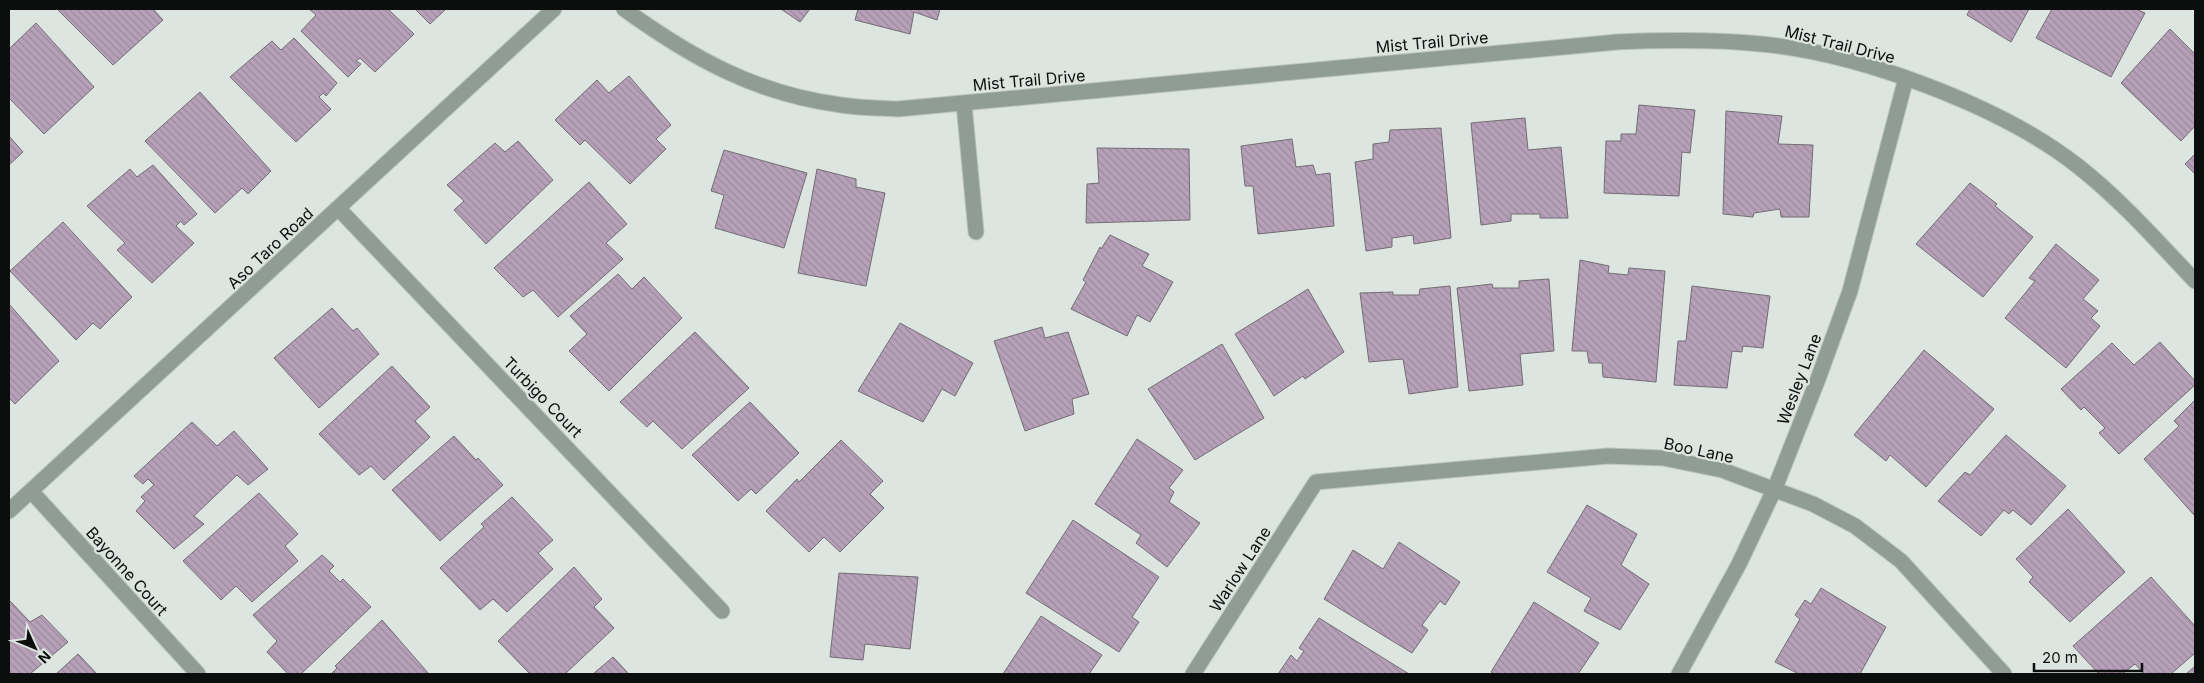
<svg xmlns="http://www.w3.org/2000/svg" width="2204" height="683" font-family="Inter,sans-serif">
<style>
.building{fill:url(#building-back-hatch);stroke:#726d72}
.lines{fill:none;stroke-linecap:round;stroke-linejoin:round}
.minor-casing{stroke:#bbc3be;stroke-width:17}
.minor{stroke:#909d95;stroke-width:15}
.labels{text-anchor:middle;stroke-width:4.5;stroke-linejoin:round;paint-order:stroke}
.street-label{font-size:16px;fill:#0b0e0c;stroke:#dde5e0}
</style>
<defs>
<pattern id="building-back-hatch" width="6" height="6" patternUnits="userSpaceOnUse" patternTransform="scale(1.25)"><rect width="6" height="6" fill="#b7a1b9"/><path d="M-1 5l2 2M0 0l6 6M5-1l2 2" fill="none" stroke="#9c899e"/></pattern>
</defs>
<rect width="100%" height="100%" fill="#dde5e0"/>
<path class="building" d="M57,9H153L163,20L113,65Z
M309,9H388L414,34L375,72L360,58L356,61L361,64L348,77L301,31L316,15Z
M415,9H446L430,24Z
M781,9H810L800,22Z
M858,9H940L937,20L914,12L910,34L855,20Z
M1970,9H2029L2011,42L1967,15Z
M2052,9H2136L2145,13L2111,77L2036,38Z
M36,23L94,87L44,134L9,98V49Z
M2170,29L2195,54V126L2181,141L2121,83Z
M294,38L337,83L326,96L323,93L319,97L331,109L296,142L230,77L272,41L281,50Z
M629,76L671,125L656,139L666,149L630,184L585,140L580,145L555,120L597,80L609,93Z
M200,92L271,171L248,194L242,188L215,213L145,141Z
M1639,105L1695,110L1690,153L1682,152L1679,196L1604,193L1606,141H1621V134H1636Z
M1726,111L1782,116L1778,144L1813,145L1809,217H1781L1780,209L1754,213L1753,217L1723,214Z
M1525,118L1528,150L1561,147L1568,218H1540V214H1511V221L1481,225L1471,123Z
M1441,128L1451,238L1414,244L1413,235L1392,238V247L1366,251L1355,162L1373,159V144L1389,142L1390,130Z
M9,136L23,152L9,165Z
M1292,139L1296,167L1313,165L1316,175L1330,173L1334,226L1258,234L1253,186H1245L1241,146Z
M518,141L553,180L486,244L454,210L464,201L447,185L495,143L505,152Z
M1097,148L1189,149L1190,220L1086,223L1087,184L1099,183Z
M724,150L807,173L784,248L715,228L724,195L711,191Z
M2195,154V174L2185,164Z
M153,165L197,214L184,225L181,221L176,226L194,243L152,283L117,250L125,243L87,206L130,169L137,177Z
M817,169L856,179V187L885,193L866,286L798,273Z
M589,182L627,224L606,243L623,259L558,317L533,290L523,297L494,268Z
M1970,183L1997,204L1995,206L2033,237L1983,297L1916,244Z
M63,222L132,297L100,329L93,323L76,340L10,271Z
M1110,235L1149,254L1142,266L1173,282L1150,322L1137,315L1127,336L1071,309L1086,282L1083,280L1100,247L1101,249Z
M2056,244L2099,280L2083,299L2098,311L2091,318L2100,326L2066,368L2005,318L2035,281L2029,278Z
M1580,260L1609,266L1608,273L1628,275L1629,268L1665,271L1656,382L1603,377L1602,363H1589L1587,351H1572Z
M618,274L632,289L644,277L682,318L609,391L569,351L587,334L570,316Z
M1549,279L1554,351L1520,354L1523,385L1469,391L1457,288L1492,284L1493,288H1519V281Z
M1450,286L1458,387L1409,394L1403,359L1369,362L1360,293L1393,292V295H1419L1420,289Z
M1692,286L1770,296L1763,348L1743,346L1742,352L1732,351L1727,388L1674,385L1678,341H1686Z
M1308,289L1344,352L1305,379L1303,376L1274,396L1235,334Z
M9,304L59,361L15,404L9,398Z
M332,308L353,331L357,328L379,354L319,408L274,358Z
M900,323L973,363L955,396L942,389L923,422L858,391Z
M1042,327L1045,338L1068,332L1089,394L1072,399L1074,414L1025,431L994,341Z
M695,332L749,388L682,449L653,421L647,427L620,402Z
M2160,342L2195,381V385L2119,454L2099,433L2105,428L2084,407L2081,410L2061,389L2112,343L2134,365Z
M1222,344L1264,418L1195,460L1148,389Z
M1924,350L1994,409L1926,487L1890,455L1886,461L1854,435Z
M392,366L430,407L415,421L430,437L384,480L371,466L359,475L319,434Z
M2195,400V516L2144,459L2179,426L2174,421Z
M750,402L799,453L756,494L751,489L738,501L692,455Z
M192,422L217,446L234,431L268,469L248,485L237,475L194,516L204,524L174,549L136,511L145,501L141,497L154,485L148,479L143,484L134,476Z
M2006,435L2066,486L2031,525L2013,510L2009,514L2004,510L1981,536L1938,501L1965,472L1970,475Z
M454,436L476,460L478,458L503,485L440,541L392,490Z
M1137,439L1183,470L1169,488L1174,492L1169,502L1200,523L1167,567L1136,543L1141,535L1095,504Z
M841,440L883,481L870,494L884,508L840,552L824,537L809,552L766,511L797,479L799,482Z
M259,493L298,534L285,546L298,561L252,602L236,586L221,600L183,561Z
M512,497L553,540L538,553L553,569L507,612L493,599L480,610L440,568L484,527L481,524Z
M1587,505L1637,534L1621,565L1649,584L1620,630L1584,611L1591,598L1547,572Z
M2068,509L2125,572L2070,622L2029,582L2033,577L2016,559Z
M1073,520L1159,577L1132,617L1139,622L1119,652L1026,593Z
M1399,542L1460,582L1445,605L1440,601L1422,625L1428,630L1412,653L1324,599L1353,550L1383,569Z
M322,555L334,566L329,571L340,582L343,579L371,607L301,674H288L267,652L277,641L253,615Z
M574,567L602,599L594,607L614,628L565,674H530L498,641Z
M839,573L918,577L910,649L865,644L863,660L830,657Z
M2151,577L2195,626V653L2171,674H2144L2135,664L2122,674H2099L2073,646Z
M1821,588L1886,627L1860,674H1799L1775,662L1800,619L1795,615L1805,600L1811,604Z
M9,600L30,622L42,615L68,642L30,674H9Z
M1534,602L1599,643L1578,674H1495L1491,672Z
M1041,616L1102,655L1089,674H1003Z
M1319,618L1409,674H1278L1291,655L1297,661L1304,651L1299,648Z
M382,620L429,674H331L337,668L335,666Z
M78,654L97,674H56Z
M613,657L629,674H593Z
M2195,666V674H2186Z"/>
<g class="lines">
<g class="minor-casing">
<path id="minor" d="M624,9C692,58 756,94 841,105C860,108 879,108 898,109L1617,42C1665,40 1713,39 1761,44C1859,53 2002,106 2079,167C2122,201 2158,242 2195,281
M964,104L976,232
M338,208L722,611
M31,491L198,674
M9,511L554,9
M1193,674L1316,482L1608,456L1663,458L1722,470L1813,504L1855,526L1901,561L2004,674
M1679,674L1739,564L1775,488L1818,379L1850,291L1906,78"/>
</g>
<use href="#minor" class="minor"/>
</g>
<g class="labels">
<g class="street-label">
<text transform="translate(1432 42) rotate(-5)" y="6">Mist Trail Drive</text>
<text transform="translate(1840 44) rotate(14)" y="6">Mist Trail Drive</text>
<text transform="translate(1029 80) rotate(-5)" y="6">Mist Trail Drive</text>
<text transform="translate(270 248) rotate(-43)" y="6">Aso Taro Road</text>
<text transform="translate(1799 379) rotate(-69)" y="6">Wesley Lane</text>
<text transform="translate(543 397) rotate(46)" y="6">Turbigo Court</text>
<text transform="translate(1699 450) rotate(12)" y="6">Boo Lane</text>
<text transform="translate(1240 569) rotate(-57)" y="6">Warlow Lane</text>
<text transform="translate(127 571) rotate(48)" y="6">Bayonne Court</text>
</g>
</g>
<rect width="2204" height="683" fill="none" stroke="#0b0e0c" stroke-width="20"/>
<g transform="translate(35 648) rotate(134)" stroke="#dde5e0" stroke-width="4" paint-order="stroke">
<path d="M0-4L9 19L0 12L-9 19Z" fill="#0b0e0c"/>
<text y="-8" font-size="14" font-weight="bold" text-anchor="middle" fill="#0b0e0c">N</text>
</g>
<path d="M2034 663v8h108v-8" fill="none" stroke="#0b0e0c" stroke-width="2.5"/>
<text x="2042" y="663" font-size="15" fill="#0b0e0c" stroke="#dde5e0" stroke-width="4" paint-order="stroke">20 m</text>
</svg>
